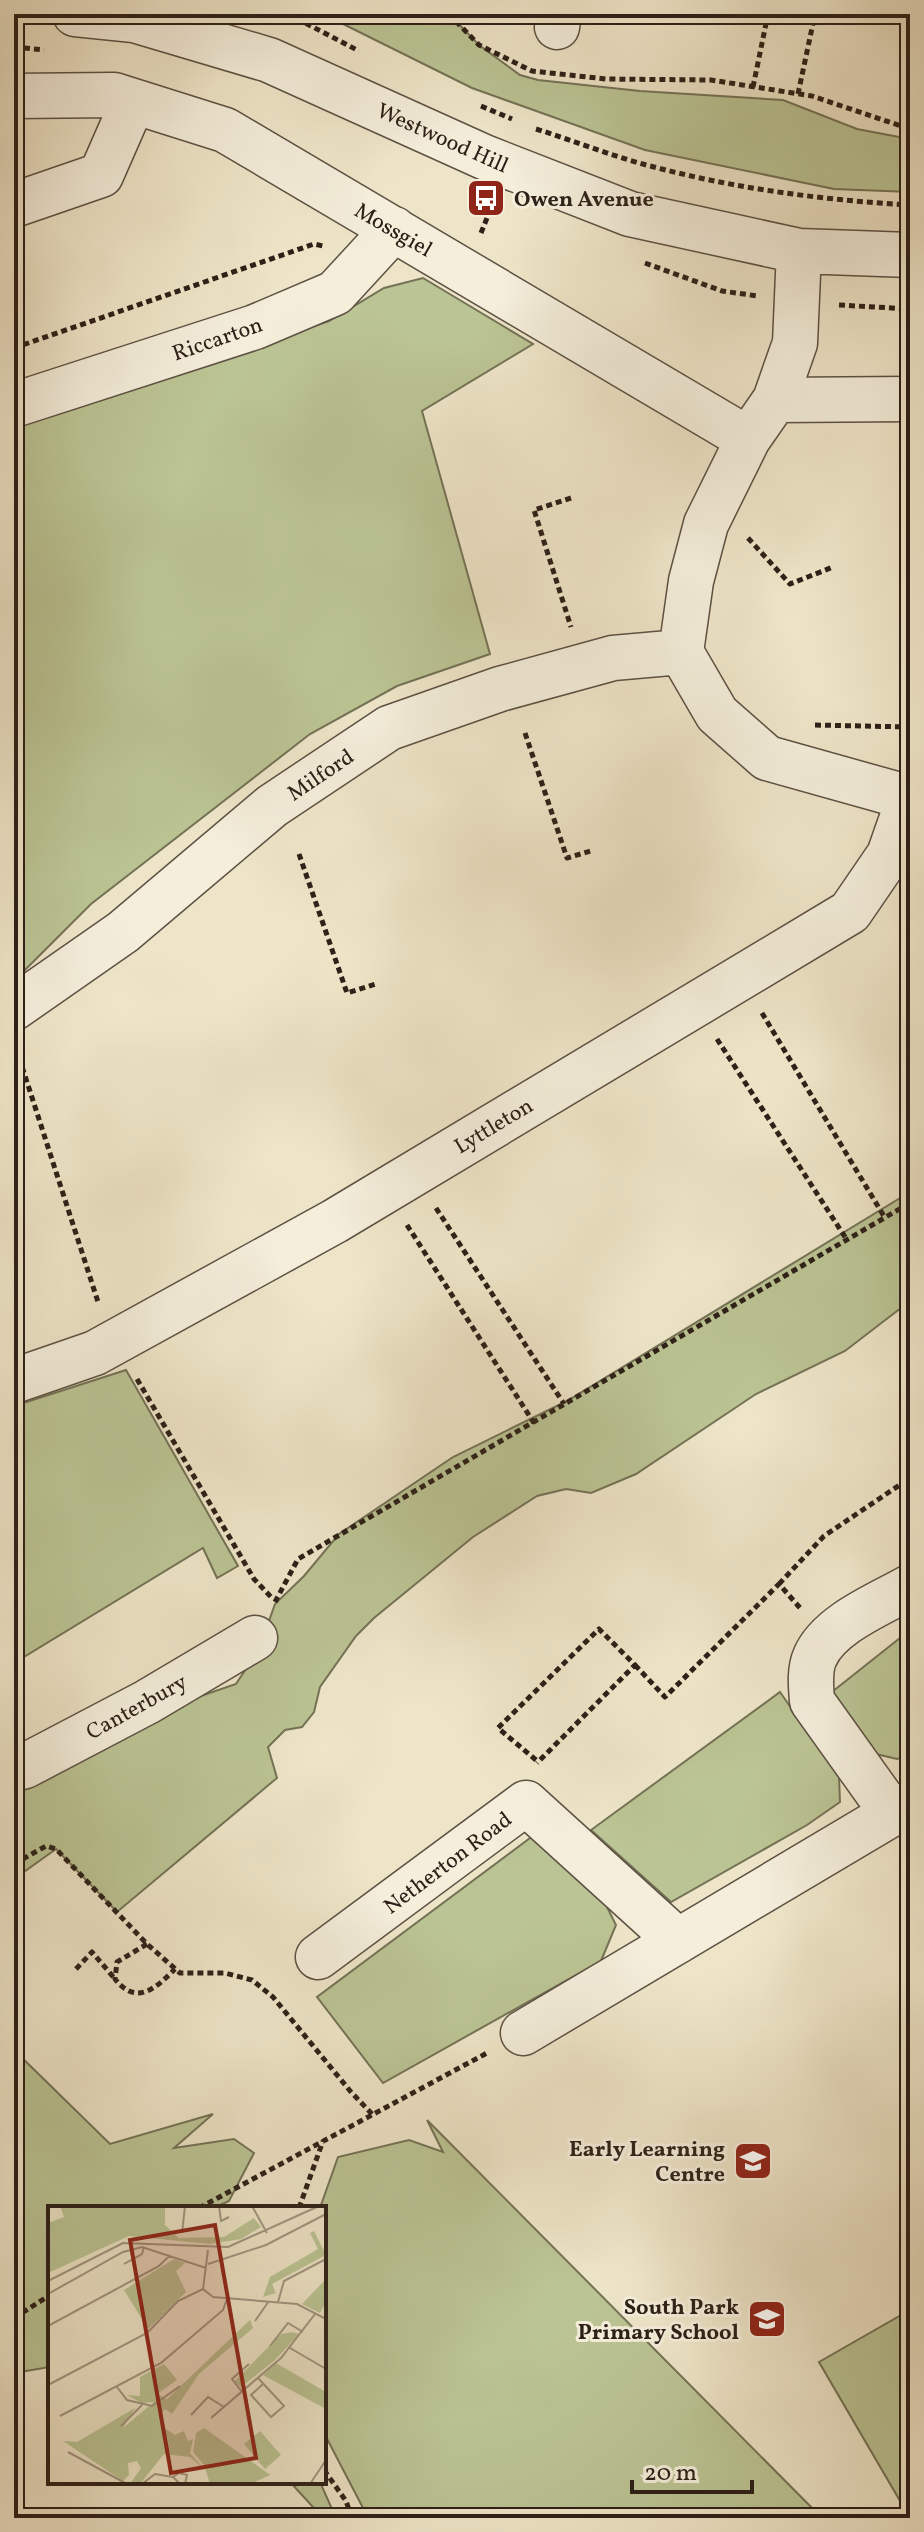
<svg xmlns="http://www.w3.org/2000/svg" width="924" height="2532" font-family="Vollkorn,serif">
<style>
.green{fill:#bbc494;stroke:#747256;stroke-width:2}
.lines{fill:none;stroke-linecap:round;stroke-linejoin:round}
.minor-casing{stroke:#5d5144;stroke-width:47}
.path{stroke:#2d2018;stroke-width:5;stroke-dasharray:6 4;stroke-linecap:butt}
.minor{stroke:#f4eedb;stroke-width:44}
.labels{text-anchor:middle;stroke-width:6;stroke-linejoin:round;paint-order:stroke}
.street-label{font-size:22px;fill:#2d2018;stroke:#f4eedb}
.poi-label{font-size:22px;font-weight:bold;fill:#2d2018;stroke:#f4eedb;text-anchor:end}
.inset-road{fill:none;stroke:#a19682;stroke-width:2}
.view{fill:#8f2418;fill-opacity:0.15;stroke:#8f2418;stroke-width:4}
.inset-edge{fill:none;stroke:#2d2018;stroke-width:4}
</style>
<rect width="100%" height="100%" fill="#eee5c8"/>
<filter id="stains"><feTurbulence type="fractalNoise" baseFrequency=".0025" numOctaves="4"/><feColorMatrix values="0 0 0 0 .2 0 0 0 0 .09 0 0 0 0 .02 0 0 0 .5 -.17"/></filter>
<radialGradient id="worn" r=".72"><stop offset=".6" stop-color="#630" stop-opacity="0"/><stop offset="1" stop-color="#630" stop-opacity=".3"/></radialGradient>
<path class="green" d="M323,14H449L479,45L520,75L538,80L640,91L783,100L857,129L910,139V192L834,189L645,150L472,88Z
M423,278L533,344L422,411L490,654L397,686L310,734L91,904L25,970L14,941V427L329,321L384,288Z
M910,1192V1301L845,1351L756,1394L636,1474L591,1493L566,1489L537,1496L473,1537L374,1618L356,1636L320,1687L314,1712L302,1727L285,1730L268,1747L277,1778L117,1912L56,1849L14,1879V1739L42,1742L166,1708L236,1684L259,1649L275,1604L304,1576L339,1534L453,1457L567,1401Z
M126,1370L238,1566L217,1578L203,1548L14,1663V1406Z
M910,1630V1755L897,1759L876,1754L832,1692Z
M780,1692L839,1777L840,1802L807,1825L671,1902L591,1830Z
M534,1835L604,1901L616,1925L601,1961L383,2083L317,1997Z
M14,2050L110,2144L213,2114L174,2148L234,2139L254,2153L229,2201L214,2208H50V2367L14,2373Z
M427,2120L822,2518H366L363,2508L324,2433V2208H320L338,2157L409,2140L443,2152Z
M910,2310V2518L819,2362Z
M290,2482H320L336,2518H323Z"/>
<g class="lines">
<g class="minor-casing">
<path id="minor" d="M75,14L134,20L269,60L484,157L630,214L799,251L910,255
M557,27L559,14
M14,96L114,95L225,130L748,439
M14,205L101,175L133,102
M799,251L795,343L775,400L748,439L706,524L691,581L681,652L717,714L767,758L910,798
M775,400L910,399
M14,405L255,327L335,293L394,229
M14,1008L123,932L272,806L389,728L500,689L613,658L681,652
M14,1381L95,1353L335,1221L850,912L889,855L909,798
M14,1769L25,1766L147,1702L255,1638
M892,1813L812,1701C811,1687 809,1670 815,1657C829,1624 880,1604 910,1587
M318,1957L526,1803L678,1941
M523,2033L910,1803"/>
</g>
<path class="path" d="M288,14L359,51
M449,14L479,45L532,71L606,79L711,80L812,96L910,129
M14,47L44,50
M753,87L768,14
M798,94L815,14
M481,106L512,119
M536,129C575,141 614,157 654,167C738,189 823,200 910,205
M481,233L491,208
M645,263L722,291L758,296
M839,305L910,309
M14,348L314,244L323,246
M571,498L534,510L571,627
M748,538L790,584L833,567
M815,725L910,727
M525,733L567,858L594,850
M299,854L347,993L376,984
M762,1013L885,1218
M717,1039L847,1240
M16,1048L99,1305
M436,1208L564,1404
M407,1225L534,1423
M137,1379L254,1579L272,1598
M779,1584L824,1536L910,1478
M275,1602L298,1559L910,1203
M635,1665L665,1697L779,1584L801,1609
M536,1760L498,1728L599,1629L635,1665L537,1763
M14,1864L46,1846L56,1849L147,1944L180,1973H225L252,1980L273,1997L351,2092L372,2114
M147,1944L117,1962L115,1979C137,2007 157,1987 175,1969
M76,1969L92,1952L115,1979
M199,2208L487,2053
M299,2208L323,2141
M14,2318L50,2295
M324,2470L346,2501L352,2518"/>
<use href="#minor" class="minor"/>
</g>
<defs>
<g id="bus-square" transform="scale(2)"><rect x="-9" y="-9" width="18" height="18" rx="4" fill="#8f2418" stroke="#f4eedb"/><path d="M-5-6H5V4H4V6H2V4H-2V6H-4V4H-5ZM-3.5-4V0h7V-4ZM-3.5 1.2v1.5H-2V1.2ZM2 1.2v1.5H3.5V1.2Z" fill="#fff"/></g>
<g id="school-square" transform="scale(2)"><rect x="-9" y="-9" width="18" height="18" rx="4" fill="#8f2418" stroke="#f4eedb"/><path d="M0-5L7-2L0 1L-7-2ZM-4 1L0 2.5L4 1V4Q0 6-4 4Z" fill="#fff"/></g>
</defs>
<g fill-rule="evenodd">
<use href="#bus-square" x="486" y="198"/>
<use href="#school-square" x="753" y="2161"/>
<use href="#school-square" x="767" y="2319"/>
</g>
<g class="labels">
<g class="street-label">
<text transform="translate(443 137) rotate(24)" y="8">Westwood Hill</text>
<text transform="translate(394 229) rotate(30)" y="8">Mossgiel</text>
<text transform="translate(217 338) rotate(-19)" y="8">Riccarton</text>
<text transform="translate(320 774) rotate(-34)" y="8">Milford</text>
<text transform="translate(493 1125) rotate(-31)" y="8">Lyttleton</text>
<text transform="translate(136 1706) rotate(-29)" y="8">Canterbury</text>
<text transform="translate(447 1862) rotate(-37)" y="8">Netherton Road</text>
</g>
<g class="poi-label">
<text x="514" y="206" text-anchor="start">Owen Avenue</text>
<text x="725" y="2156">Early Learning<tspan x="725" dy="25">Centre</tspan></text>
<text x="739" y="2314">South Park<tspan x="739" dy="25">Primary School</tspan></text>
</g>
</g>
<g transform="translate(48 2206)">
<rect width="278" height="278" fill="#eee5c8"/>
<path d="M12,0H117V19L131,32L176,31L206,12L213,21L193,33L162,38L81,30L0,67V17L16,11ZM266,25L278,49L224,78L228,87L215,91L222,71L270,43L262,27ZM126,53L137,57L128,65L138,86L100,123L76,84ZM278,73V96L272,107L254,98ZM202,114L205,122L151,168L124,208L117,203L112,208L115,221L127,229L136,225L140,235L145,233L142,247L156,263L142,251L116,248L92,278H82L93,262L89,255L80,257L81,269L75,275L15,235L29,236L87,202L75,222L106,196L94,197L79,189L92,190V171L116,158L129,174L109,188L119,193ZM244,126L251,128L227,154L193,181L186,176L233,128ZM228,157L278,186V203L215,169ZM156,222L221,268L222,269L202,278H162L156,259L145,246L148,227ZM212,225L233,249L217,263L196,238Z" fill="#bbc494"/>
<path class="inset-road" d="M171,0L173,15L181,11M204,0L219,27M134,27L137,0M160,44L155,83L165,91L249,98L278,113M76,58L94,48L96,41M160,58L218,39L278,8M0,75L75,37L180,41L271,0M0,88L75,46L94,41L158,62M230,96L236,75L278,53M207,115L221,95M0,120L111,60L122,49M222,140L240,117L255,126M242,142L278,163M210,172L236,200L223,211L203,189L215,178M0,179L99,127L130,95L155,83M69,181L79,194L104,200L132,180M194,186L184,173L201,158M143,209L160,191L176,201M12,210L113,157L175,104L179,93M163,212L233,152L267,108M73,220L94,199M20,246L79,278M94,278L107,268L125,271M132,278L125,271L131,267L139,269L137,278M262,278L278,254"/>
<path class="view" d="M167,19L208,252L123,267L82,34Z"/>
<rect width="278" height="278" class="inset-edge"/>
</g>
<rect width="924" height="2532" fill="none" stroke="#eee5c8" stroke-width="48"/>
<rect x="16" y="16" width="892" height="2500" fill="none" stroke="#2d2018" stroke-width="4"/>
<rect x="24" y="24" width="876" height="2484" fill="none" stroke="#2d2018" stroke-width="2"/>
<path d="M632 2480v12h120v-12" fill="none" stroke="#2d2018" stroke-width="4"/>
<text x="644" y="2480" font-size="24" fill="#2d2018" stroke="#f4eedb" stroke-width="6" paint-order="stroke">20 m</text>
<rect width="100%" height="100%" filter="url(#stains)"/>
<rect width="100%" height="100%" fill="url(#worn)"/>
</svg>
